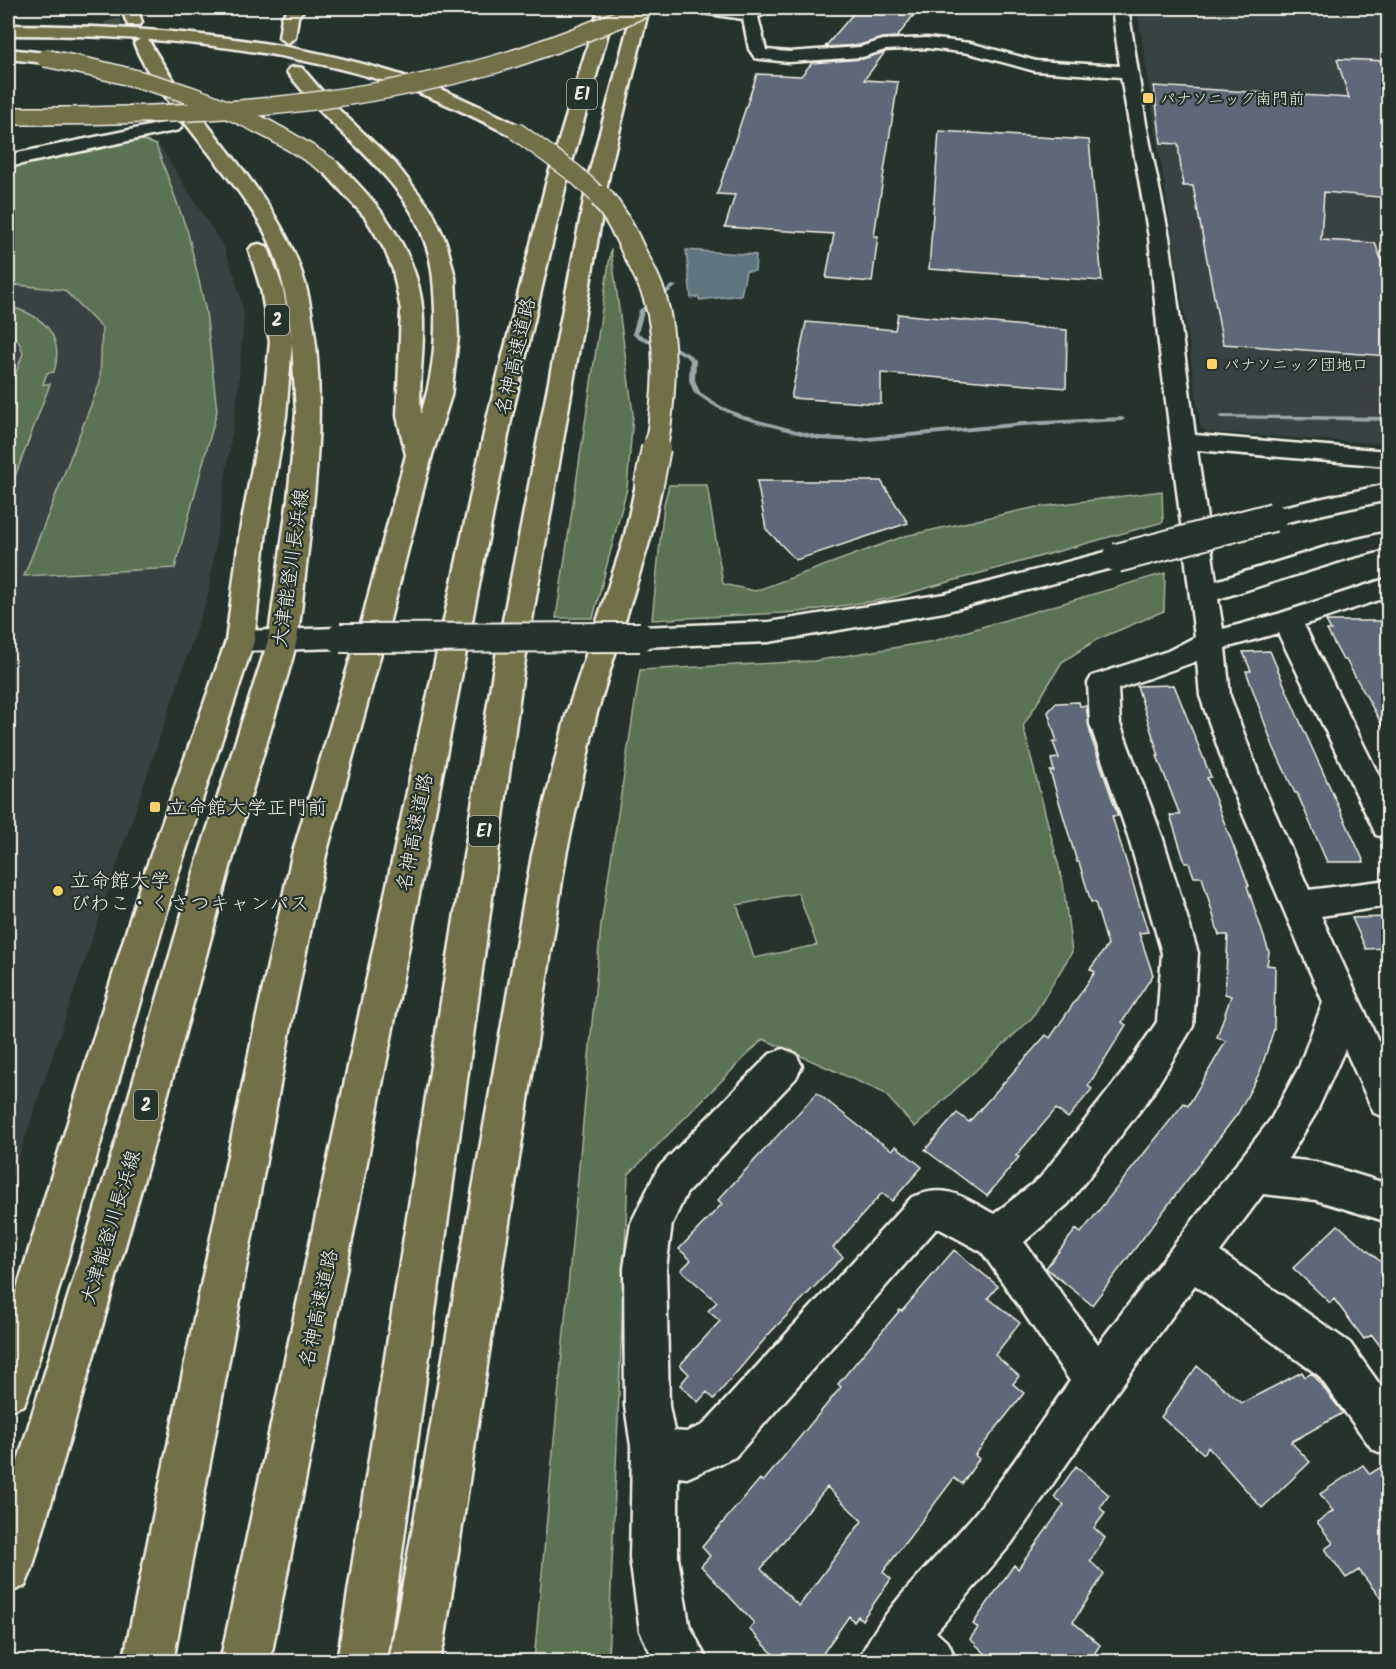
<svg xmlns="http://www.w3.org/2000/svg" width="1396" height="1669" font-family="Kalam,'Klee One',sans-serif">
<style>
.built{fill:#374343}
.green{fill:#5c7255;stroke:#a8b29e;stroke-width:1.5;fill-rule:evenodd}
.water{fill:#5e767f;stroke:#9aa7a9;stroke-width:1.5}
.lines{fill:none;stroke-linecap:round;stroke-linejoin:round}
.stream{fill:#9aa7a9;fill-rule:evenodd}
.building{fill:#5e6876;stroke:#f4f1e8;stroke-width:1.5;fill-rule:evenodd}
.major-tunnel{stroke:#455049;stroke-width:17;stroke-dasharray:17 9;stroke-linecap:butt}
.highway-tunnel{stroke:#455049;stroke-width:17;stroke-dasharray:17 9;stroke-linecap:butt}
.minor-casing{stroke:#f4f1e8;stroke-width:5}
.major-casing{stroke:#f4f1e8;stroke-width:5}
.highway-casing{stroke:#f4f1e8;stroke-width:5}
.minor{fill:#26332d;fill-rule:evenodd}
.major{fill:#71704a;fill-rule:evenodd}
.highway{fill:#71704a;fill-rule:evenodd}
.minor-bridge-casing{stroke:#f4f1e8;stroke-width:32;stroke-linecap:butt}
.highway-bridge-far2-casing{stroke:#f4f1e8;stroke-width:20;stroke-linecap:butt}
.highway-bridge-far1-casing{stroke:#f4f1e8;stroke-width:26;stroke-linecap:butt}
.highway-bridge-casing{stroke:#f4f1e8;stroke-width:32;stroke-linecap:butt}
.minor-bridge{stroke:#26332d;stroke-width:28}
.highway-bridge-far2{stroke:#71704a;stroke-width:17}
.highway-bridge-far1{stroke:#71704a;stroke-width:22}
.highway-bridge{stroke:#71704a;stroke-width:28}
.poi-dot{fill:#ffd166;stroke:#26332d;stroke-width:2}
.labels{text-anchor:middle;stroke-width:4.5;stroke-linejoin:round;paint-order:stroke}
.far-poi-label{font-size:16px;fill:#f4f1e8;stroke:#26332d;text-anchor:start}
.shield{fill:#26332d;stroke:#b6b8b0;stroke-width:1.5}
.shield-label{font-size:18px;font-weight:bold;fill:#f4f1e8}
.street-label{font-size:20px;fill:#f4f1e8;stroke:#26332d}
.poi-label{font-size:20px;fill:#f4f1e8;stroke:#26332d;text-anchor:start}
</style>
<rect width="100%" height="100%" fill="#26332d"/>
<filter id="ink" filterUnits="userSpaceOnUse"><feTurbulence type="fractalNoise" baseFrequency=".0167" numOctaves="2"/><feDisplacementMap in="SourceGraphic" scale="12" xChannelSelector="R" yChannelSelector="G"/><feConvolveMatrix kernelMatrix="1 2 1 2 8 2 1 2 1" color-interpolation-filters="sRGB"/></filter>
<g filter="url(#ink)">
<path class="built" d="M1137,8H1388V444L1207,432L1200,426L1189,344Z
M140,138L158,144L223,246L235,277L244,314L237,400L208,594L8,1188V165Z"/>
<path class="green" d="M140,139L156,145L188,233L206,312L217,411L175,568L24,576L100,382L102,328L64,290L8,284V167Z
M611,249L633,414L627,488L593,618H556Z
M8,306C42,315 65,334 54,372L47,373L43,384H50L8,495V396L23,353L19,342L8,333Z
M669,485H707L723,584L755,591L905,536L1032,508L1162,491L1163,522L888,599L799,612L652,620L664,504Z
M1165,573L1164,611L1096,640L1062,662L1023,726L1063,883L1072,952L1032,1018L915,1127L884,1093L763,1039L628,1175L608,1661H534L601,925L640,670L814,661L934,641ZM798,893L817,945L754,958L737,905Z"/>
<path class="water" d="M686,250L756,255L755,271H746L741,295L700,300L698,297L691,298Z"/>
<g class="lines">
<path class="stream" d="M672,285L677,286L644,312L638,333C657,345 681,344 696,360L695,380L700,392L721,406L744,416L819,436L858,438L1023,422L1122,417L1125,419L1122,421L1023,426L858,442L819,440L740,418L717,408L694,393L689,380L690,360C674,345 649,348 632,334L639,310Z
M1222,415L1388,417V421L1220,418V416Z"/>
</g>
<path class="building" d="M858,8H919L897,37L882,38L860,45L825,47Z
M885,52L864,80L898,82L874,236H878L872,282L826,278L834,234L725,227L735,195L717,194L757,74L801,76L812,63L862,59Z
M1337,59L1389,61V198L1324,192L1321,240L1375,243L1389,281V356L1223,344L1193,186H1183L1178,144L1161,143L1154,86L1349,98Z
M939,131L1089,140L1102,281L929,269Z
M898,314L1067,330L1066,388L881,373V404L791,398L806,322L895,330Z
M757,481H881L908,523L796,560L766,529Z
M1326,621H1389V671H1384L1389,681V737L1346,660H1343L1327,630H1331Z
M1270,651L1297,715L1364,862H1327L1297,793H1295L1273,746L1246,671H1251L1243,652Z
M1174,685L1211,777L1207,778L1249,886H1247L1269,952L1267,965L1275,966L1274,1029L1260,1072L1238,1113L1092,1305L1046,1268L1076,1229L1081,1233L1184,1103L1188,1106L1226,1041L1217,1037L1231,996L1225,994L1228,935H1219L1202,877H1194L1189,863H1185L1170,815H1180L1157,756H1159L1137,686Z
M1079,702L1080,706H1086L1091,737L1118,816H1112L1148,932L1139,933L1153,975L1122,1022L1126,1025L1088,1086L1092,1089L1068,1118L1056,1109L1016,1156L1019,1157L987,1196L925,1150L957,1113L969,1122L1046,1035L1050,1038L1095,972L1090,969L1108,945L1095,902H1091L1079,862H1077L1050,771H1054L1051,759L1059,758L1053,742H1057L1048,712L1056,703Z
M1389,917V948L1366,949L1352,918Z
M817,1093L874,1138L892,1150L896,1146L922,1167L892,1201L882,1193L833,1248L843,1257L769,1334L714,1399L707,1392L698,1402L680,1385L689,1374L680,1365L720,1321L708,1311L717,1302L681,1270L691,1260L679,1249L722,1204L718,1200Z
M1338,1225L1389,1269V1358L1372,1335L1364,1339L1334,1299L1330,1303L1293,1268Z
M954,1250L998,1286L988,1298L1020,1323L995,1355L1019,1376L1013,1384L1024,1393L975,1455L979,1459L962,1484L954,1478L883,1572L891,1579L862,1620L858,1616L854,1622L849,1616L817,1662H781L749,1629L754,1623L701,1566L710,1556L702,1547L760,1479L763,1482L841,1387L838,1384L900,1310L902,1311ZM827,1487L862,1521L799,1606L761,1569Z
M1197,1366L1242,1403L1302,1372L1305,1377L1312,1373L1343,1413L1291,1442L1310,1462L1262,1508L1208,1447L1204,1454L1161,1417Z
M1389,1462V1609L1359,1570L1346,1578L1325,1549L1333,1543L1317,1522L1333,1511L1320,1494L1363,1465L1370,1474Z
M1076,1466L1109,1495L1100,1508L1105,1513L1094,1528L1105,1538L1090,1561L1104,1574L1073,1622L1100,1645L1089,1662H994L970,1639L978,1628L973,1624L1014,1565L1018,1569L1064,1505L1054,1497Z"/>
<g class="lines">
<path class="major-tunnel" d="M112,20L119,42"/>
<path class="highway-tunnel" d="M287,38L296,72"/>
<g class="minor-casing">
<path id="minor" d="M694,8H731L748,10L754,8H774L772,11L758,17L766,50L789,52L860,47L883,40L927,38L970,43L1036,61L1120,66L1112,8H1128L1146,124L1169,237L1195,435L1388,451V466L1197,450L1216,581L1332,545L1388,532V548L1349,558L1218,599L1223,629L1278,614L1388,578V597L1304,625L1388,794V838L1376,835L1372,826L1278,633L1225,648L1230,696L1264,788L1309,890L1388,880V906L1321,916L1388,1062V1118L1374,1113L1345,1049L1316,1113L1288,1159L1316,1162L1388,1184V1222L1316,1200L1263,1194L1220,1252L1350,1343L1388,1396V1456L1372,1449L1318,1375L1195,1285L1113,1397L1011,1544L936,1632L949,1644L956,1662H858C882,1605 938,1559 977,1511C1010,1470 1039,1424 1070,1381L982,1252L940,1229H936L735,1457L687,1478L678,1477V1558L689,1624L708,1662H655L640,1631L630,1558L632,1453L625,1406L624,1268L631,1223L658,1168L770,1054L783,1049L796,1054L802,1066L796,1078L686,1194L672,1224L666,1268L669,1406L674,1431L686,1432L703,1425L912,1197C949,1183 962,1197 994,1214L1040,1178L1123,1072L1157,1022L1162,953L1128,836L1090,724L1088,683L1092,676L1168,651L1195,637L1158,336L1149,237L1121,77L1035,71L969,53L927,48L885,50L862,57L789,62L761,59L755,58L749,49L743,19L702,13ZM1197,661L1200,696L1232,788L1323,1002L1299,1067L1271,1119L1098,1344L1024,1242L1068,1204L1151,1096L1193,1026L1198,953L1162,836L1120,724L1118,689Z
M173,121L179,122L182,126L179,130L8,167V155Z
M1388,484V500L1273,525L1264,523L1260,517L1264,511Z
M1117,549L1127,552L1131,558L1127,564L944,612L769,642L640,647L630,644L626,637L630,630L640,627L769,622L944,594Z
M340,628L350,631L354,638L350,645L340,648L240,651L230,648L226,641L230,634L240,631Z"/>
</g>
<g class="major-casing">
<path id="major" d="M121,8H137L142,22L140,25H128Z
M142,38L148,39C196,128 289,198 309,300C326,383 318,467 308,550C304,580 302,610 297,639C291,668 280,697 272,725C254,784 236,844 220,904C160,1127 96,1348 32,1569L25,1586L8,1593V1493L118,1134L200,852L268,641L288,499L296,413L292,343L286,416L266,531L254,641L175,883L30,1389L24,1405L8,1411V1318L141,883L226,641L240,531L262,416L270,342L261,289L249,250L252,246L259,244L266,246L269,250L283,289L292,339C288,306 283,272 269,241C252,203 212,158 186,124C167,99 145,72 134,43Z"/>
</g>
<g class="highway-casing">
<path id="highway" d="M289,8H305L298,17L295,38L287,43L279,38L282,17Z
M599,8H615L567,180L512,415L270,1662H220L488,415L547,180Z
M633,8H649L609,174L523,672L387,1662H337L493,672L589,174Z
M8,25C141,26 273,35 401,75C443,88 483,108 522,127L525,131L522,135H510C470,115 430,95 388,82C264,44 137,35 8,35Z
M8,49L45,53L53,58L45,63L8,59Z
M296,67L302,68L333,104L395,163L432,211L446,242L455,277L458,337L451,396L432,455L390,620L326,855L292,1020L173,1662H123L256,1020L292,855L362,620L406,455L397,416L401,310L393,270L385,250L365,217L323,171L320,167L323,163H337C381,205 422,257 423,321C424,352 418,383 421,414C432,380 436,344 435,310C434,287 433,263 425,242C408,189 361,152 323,114C311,102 301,88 290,76L287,72L290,68Z
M649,476L658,479L662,484L650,539L596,716L566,855L444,1643L439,1662H389L532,855L566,716L624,539L636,484L640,479Z"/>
</g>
<use href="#minor" class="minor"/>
<use href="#major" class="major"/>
<use href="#highway" class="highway"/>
<g class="minor-bridge-casing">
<path id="minor-bridge" d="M1117,558L1273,517
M340,638L640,637"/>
</g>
<g class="highway-bridge-far2-casing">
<path id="highway-bridge-far2" d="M45,58C156,80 236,102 330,167
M8,116C171,117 338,110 496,64C547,49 596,29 645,8
M516,131L574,173L602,199"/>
</g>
<g class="highway-bridge-far1-casing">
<path id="highway-bridge-far1" d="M601,197C615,213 625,232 634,252C642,267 650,282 655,298C669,346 664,400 656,449"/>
</g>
<g class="highway-bridge-casing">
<path id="highway-bridge" d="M649,484L656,448"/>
</g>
<use href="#minor-bridge" class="minor-bridge"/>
<use href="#highway-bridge-far2" class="highway-bridge-far2"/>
<use href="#highway-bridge-far1" class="highway-bridge-far1"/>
<use href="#highway-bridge" class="highway-bridge"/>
</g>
</g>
<g class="poi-dot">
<rect x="1142" y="92" width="12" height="12" rx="3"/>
<rect x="1206" y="358" width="12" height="12" rx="3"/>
<rect x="149" y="801" width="12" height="12" rx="3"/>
<circle cx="58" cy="891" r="6"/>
</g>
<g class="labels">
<g class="far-poi-label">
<text x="1160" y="104">パナソニック南門前</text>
<text x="1224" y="370">パナソニック団地口</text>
</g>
<g class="shield">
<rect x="567" y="79" width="30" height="30" rx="4.5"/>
<rect x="265" y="305" width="24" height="30" rx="4.5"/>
<rect x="469" y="816" width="30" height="30" rx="4.5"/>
<rect x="134" y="1090" width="24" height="30" rx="4.5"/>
</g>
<g class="shield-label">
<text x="582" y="100">E1</text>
<text x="277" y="326">2</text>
<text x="484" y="837">E1</text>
<text x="146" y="1111">2</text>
</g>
<g class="street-label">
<text transform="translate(515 356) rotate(-77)" y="7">名神高速道路</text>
<text transform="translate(290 568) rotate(-82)" y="7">大津能登川長浜線</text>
<text transform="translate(414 832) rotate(-79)" y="7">名神高速道路</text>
<text transform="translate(110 1227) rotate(-73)" y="7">大津能登川長浜線</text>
<text transform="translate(318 1308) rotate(-78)" y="7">名神高速道路</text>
</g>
<g class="poi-label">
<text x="167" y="814">立命館大学正門前</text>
<text x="70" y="887">立命館大学<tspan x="70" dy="23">びわこ・くさつキャンパス</tspan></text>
</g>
</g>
<rect width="1396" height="1669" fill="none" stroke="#26332d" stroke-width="30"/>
<rect x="15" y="15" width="1366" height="1639" fill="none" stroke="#f4f1e8" stroke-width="2" filter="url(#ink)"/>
</svg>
